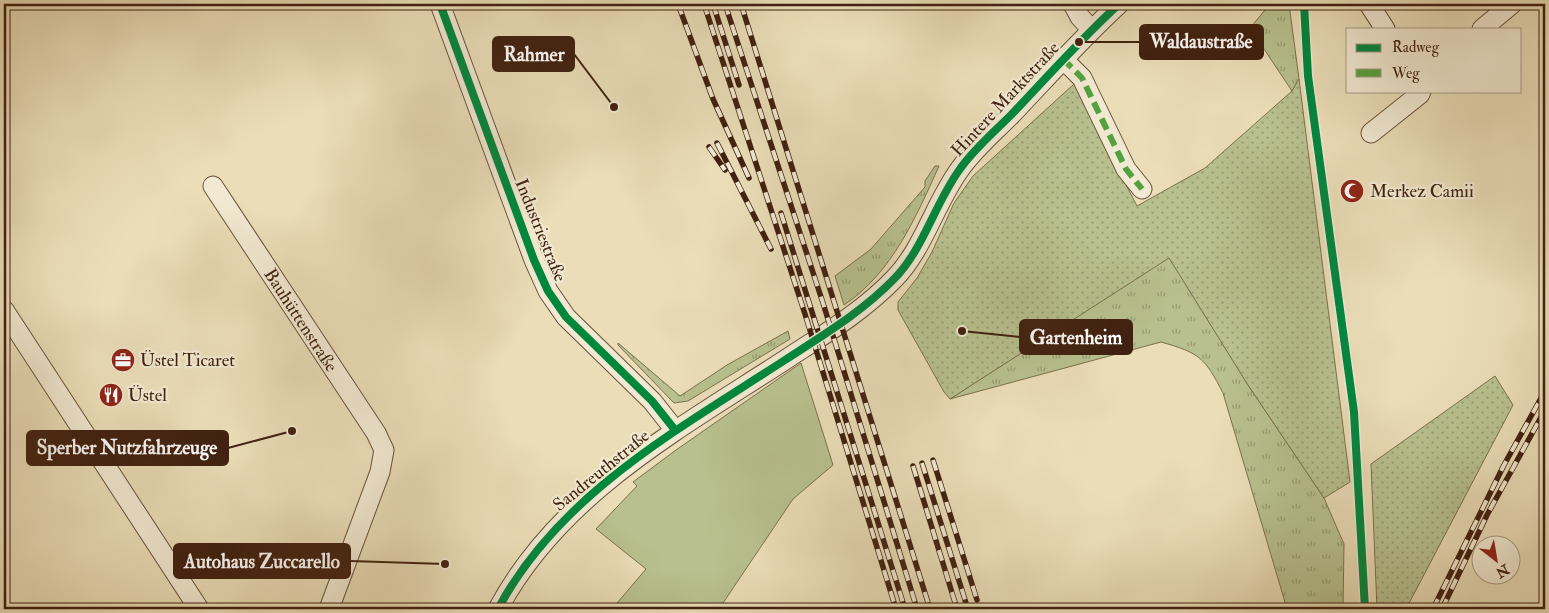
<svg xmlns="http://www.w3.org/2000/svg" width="1549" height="613" font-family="'IM FELL Double Pica',serif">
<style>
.grass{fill:url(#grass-tufts);stroke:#7c704f}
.park{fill:#b7c08e;stroke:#7c704f}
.garden{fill:url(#garden-dots);stroke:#7c704f}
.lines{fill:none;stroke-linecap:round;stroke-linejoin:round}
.minor-casing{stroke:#6a503a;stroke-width:21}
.minor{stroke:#f1e9d1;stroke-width:19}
.rail-casing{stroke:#402110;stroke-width:5.5}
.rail{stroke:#f1e9d1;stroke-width:4;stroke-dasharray:11;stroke-linecap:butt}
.quiet{stroke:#54a23f;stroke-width:6;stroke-dasharray:12 6;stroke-linecap:butt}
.cycleway-casing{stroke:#f1e9d1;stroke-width:11}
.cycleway{stroke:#00873e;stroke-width:8}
.labels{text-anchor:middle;stroke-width:4.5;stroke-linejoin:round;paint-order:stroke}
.street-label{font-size:18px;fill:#402110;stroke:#f1e9d1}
.poi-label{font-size:18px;fill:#402110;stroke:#f1e9d1;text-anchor:start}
.leader{fill:none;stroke:#402110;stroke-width:2}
.callout-dot{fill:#402110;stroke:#f1e9d1;stroke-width:2}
.callout{fill:#402110;stroke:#402110;stroke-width:2}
.callout-label{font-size:19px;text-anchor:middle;font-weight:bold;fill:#fff}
</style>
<defs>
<pattern id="grass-tufts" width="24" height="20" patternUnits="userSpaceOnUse" patternTransform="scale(1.25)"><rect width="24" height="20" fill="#b7c08e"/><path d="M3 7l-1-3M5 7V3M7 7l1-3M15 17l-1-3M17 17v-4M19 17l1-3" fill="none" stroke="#969c73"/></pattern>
<pattern id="garden-dots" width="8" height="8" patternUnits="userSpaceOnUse" patternTransform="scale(1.25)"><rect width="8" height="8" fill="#b7c08e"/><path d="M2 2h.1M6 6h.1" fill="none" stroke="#969c73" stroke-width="1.8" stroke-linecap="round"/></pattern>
</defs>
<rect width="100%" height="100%" fill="#eaddb8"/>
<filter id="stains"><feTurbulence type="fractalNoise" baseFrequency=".004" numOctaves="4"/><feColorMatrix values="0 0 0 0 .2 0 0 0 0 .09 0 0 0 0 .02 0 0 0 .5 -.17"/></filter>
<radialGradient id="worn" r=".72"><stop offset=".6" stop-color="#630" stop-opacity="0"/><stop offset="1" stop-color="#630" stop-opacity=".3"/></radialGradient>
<path class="grass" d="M1270,4H1289L1299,79L1292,91L1250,28Z
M935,166H939C916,217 892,273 844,305L835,276L871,249L925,187V181Z
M1169,257L1248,385L1324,498L1344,544L1343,609H1287L1223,393C1205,358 1200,353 1161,342L950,399Z
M788,331L790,339L688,401L674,403L618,345V343L680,396L727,365Z"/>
<path class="park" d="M801,363L833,465L793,499L719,609H612L646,569L596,529L637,486L633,482L676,450Z"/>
<path class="garden" d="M1299,79L1350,482L1324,498L1248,385L1169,258L950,399L944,392L898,310V302L917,278L932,252L954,203L973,176L1074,84L1137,206L1205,168L1292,91Z
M1495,376L1513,405L1406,609H1377L1371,464Z"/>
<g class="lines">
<g class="minor-casing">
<path id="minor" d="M440,4L534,260L548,291L566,317L652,401L675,430
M1073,4L1080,17L1091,29
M1369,4L1385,29
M1482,29L1512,4
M1063,59L1082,78L1126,169L1142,189
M1371,133L1420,94L1421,91
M213,186L376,433L384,450L380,472L329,609
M4,310L199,609
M498,609C559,494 679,429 785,360C823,335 862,312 894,279C923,250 935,203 960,169C974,149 994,132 1011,115C1047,77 1081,39 1119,4"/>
</g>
<use href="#minor" class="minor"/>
<g class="rail-casing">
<path id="rail" d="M678,4L713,99L749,178
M704,4L805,314L896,609
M713,4L739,85
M725,4L823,303L917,609
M741,4L930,609
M717,143L771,249
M709,147L725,170
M781,213L905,609
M933,460L977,600
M922,463L966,603
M913,466L957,609
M1433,609L1504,465L1545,391
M1442,609L1487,515L1545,410"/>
</g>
<use href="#rail" class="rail"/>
<path class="quiet" d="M1063,59L1082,78L1126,169L1142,189"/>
<g class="cycleway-casing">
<path id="cycleway" d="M440,4L534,260L548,291L566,317L652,401L675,430
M1304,4L1308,76L1354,412L1365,609
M498,609C559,494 679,429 785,360C823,335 862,312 894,279C923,250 935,203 960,169C974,149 994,132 1011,115C1047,77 1081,39 1119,4"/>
</g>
<use href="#cycleway" class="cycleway"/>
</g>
<defs>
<g id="mosque-disc" transform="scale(1.25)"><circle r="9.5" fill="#8f2418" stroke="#f1e9d1"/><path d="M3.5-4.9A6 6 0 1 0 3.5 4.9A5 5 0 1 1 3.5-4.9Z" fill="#fff"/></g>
<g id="office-disc" transform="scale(1.25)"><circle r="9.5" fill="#8f2418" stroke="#f1e9d1"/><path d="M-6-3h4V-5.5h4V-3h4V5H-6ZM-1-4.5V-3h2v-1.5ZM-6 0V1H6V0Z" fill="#fff"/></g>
<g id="restaurant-disc" transform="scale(1.25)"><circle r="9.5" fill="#8f2418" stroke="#f1e9d1"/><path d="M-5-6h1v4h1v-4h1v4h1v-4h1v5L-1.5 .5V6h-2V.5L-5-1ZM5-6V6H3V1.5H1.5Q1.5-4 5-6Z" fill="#fff"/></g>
</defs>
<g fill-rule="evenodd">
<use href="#mosque-disc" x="1352" y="191"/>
<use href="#office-disc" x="123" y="360"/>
<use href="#restaurant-disc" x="111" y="395"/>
</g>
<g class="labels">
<g class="street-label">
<text transform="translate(1005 99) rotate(-47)" y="6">Hintere Marktstraße</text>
<text transform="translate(541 230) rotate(68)" y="6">Industriestraße</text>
<text transform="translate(301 320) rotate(57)" y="6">Bauhüttenstraße</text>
<text transform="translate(601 470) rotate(-39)" y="6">Sandreuthstraße</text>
</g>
<g class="poi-label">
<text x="1370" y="197">Merkez Camii</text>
<text x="140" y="366">Üstel Ticaret</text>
<text x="128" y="401">Üstel</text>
</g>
</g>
<path class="leader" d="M1079 42L1140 42M614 107L574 54M962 331L1020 337M292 431L228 448M445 564L350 561"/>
<g class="callout-dot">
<circle cx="1079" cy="42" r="5"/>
<circle cx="614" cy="107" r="5"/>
<circle cx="962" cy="331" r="5"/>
<circle cx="292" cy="431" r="5"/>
<circle cx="445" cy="564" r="5"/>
</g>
<g class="callout">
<rect x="1140" y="25" width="123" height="34" rx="5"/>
<rect x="493" y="37" width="81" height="34" rx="5"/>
<rect x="1020" y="320" width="112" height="34" rx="5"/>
<rect x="27" y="431" width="201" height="34" rx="5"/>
<rect x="174" y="544" width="176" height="34" rx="5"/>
</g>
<g class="callout-label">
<text x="1201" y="48">Waldaustraße</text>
<text x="534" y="61">Rahmer</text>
<text x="1076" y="344">Gartenheim</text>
<text x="127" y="454">Sperber Nutzfahrzeuge</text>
<text x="262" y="568">Autohaus Zuccarello</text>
</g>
<rect width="1549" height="613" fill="none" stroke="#eaddb8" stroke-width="20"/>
<rect x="5" y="5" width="1539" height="603" fill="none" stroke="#402110" stroke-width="2.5"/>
<rect x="10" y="10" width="1529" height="593" fill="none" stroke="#402110"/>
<rect x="1346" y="28" width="175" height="65" fill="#f1e9d1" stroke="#aa9984"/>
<rect x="1356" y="44" width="25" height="8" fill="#00873e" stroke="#aa9984"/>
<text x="1392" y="52" font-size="15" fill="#402110">Radweg</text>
<rect x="1356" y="69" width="25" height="8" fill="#54a23f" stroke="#aa9984"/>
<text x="1392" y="78" font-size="15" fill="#402110">Weg</text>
<g transform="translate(1496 560) rotate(149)"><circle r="24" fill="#f1e9d1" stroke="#aa9984"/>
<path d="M0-4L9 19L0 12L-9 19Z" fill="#8f2418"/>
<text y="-8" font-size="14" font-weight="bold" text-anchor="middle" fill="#402110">N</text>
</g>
<rect width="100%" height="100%" filter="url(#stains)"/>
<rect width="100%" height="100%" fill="url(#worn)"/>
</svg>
